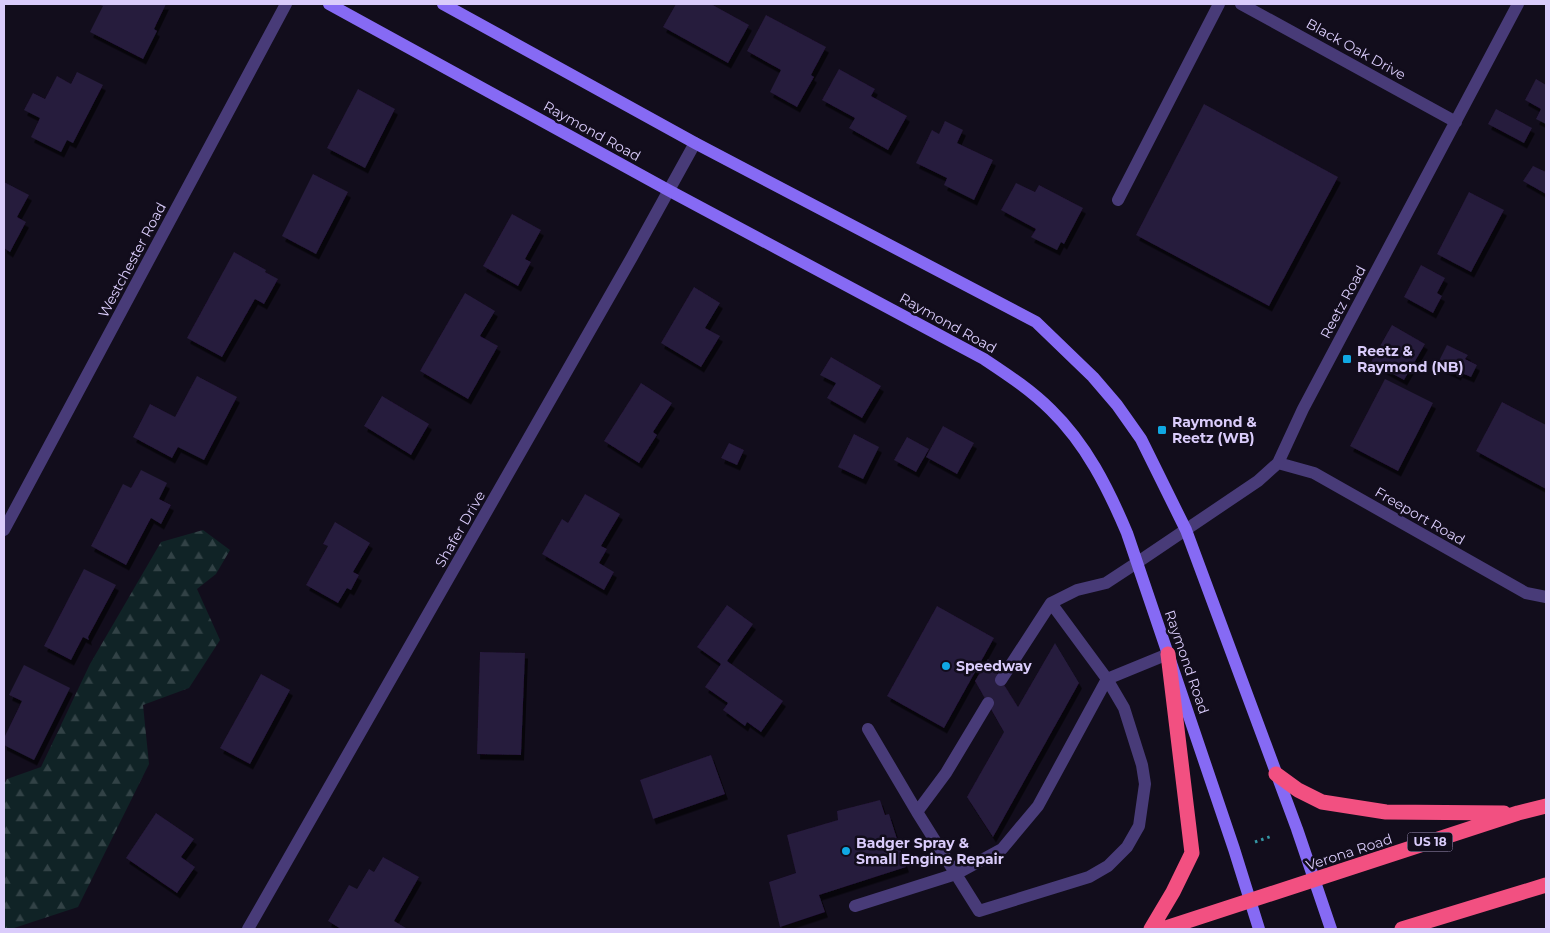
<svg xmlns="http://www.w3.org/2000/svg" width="1550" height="933" font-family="Montserrat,sans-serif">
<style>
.forest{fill:url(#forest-firs)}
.building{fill:#271a3c;filter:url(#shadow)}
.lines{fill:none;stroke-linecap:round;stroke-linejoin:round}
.path{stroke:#3598a6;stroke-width:3;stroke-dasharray:2.5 4;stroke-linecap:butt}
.lane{stroke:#483b78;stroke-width:12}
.street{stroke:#483b78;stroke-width:12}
.secondary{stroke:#866af4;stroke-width:12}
.highway{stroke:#f25081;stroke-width:15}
.poi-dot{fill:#10a8e3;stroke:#120d1c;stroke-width:2}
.labels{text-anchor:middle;stroke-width:5;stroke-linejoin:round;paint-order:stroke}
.shield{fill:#120d1c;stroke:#9e93b8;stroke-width:1}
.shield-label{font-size:12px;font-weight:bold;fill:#daccfb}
.street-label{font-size:14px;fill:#daccfb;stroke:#120d1c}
.poi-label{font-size:14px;font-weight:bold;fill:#daccfb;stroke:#120d1c;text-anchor:start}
</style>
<defs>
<pattern id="forest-firs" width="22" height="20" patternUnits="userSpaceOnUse" patternTransform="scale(1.25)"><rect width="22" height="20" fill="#102326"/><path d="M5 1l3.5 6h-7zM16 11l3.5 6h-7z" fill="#324246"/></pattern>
<filter id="shadow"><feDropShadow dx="3" dy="5.5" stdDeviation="0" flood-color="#0009"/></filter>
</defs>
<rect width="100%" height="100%" fill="#120d1c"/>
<path class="forest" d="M203,530L230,550L216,574L197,589L220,640L189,688L143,705L149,764L78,907L11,929H4V785L7,779L41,767L90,664L161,542Z"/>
<path class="building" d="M97,4H166L154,29L157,31L143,59L90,32L103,6Z
M676,4H711L749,25L728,63L663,27Z
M766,15L826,47L811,75L814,77L797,107L770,92L781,70L747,51Z
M839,69L875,89L871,96L907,116L888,150L849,128L855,118L822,100Z
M77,72L103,85L73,143L67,140L61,152L31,137L40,118L24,110L33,93L45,99L57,76L71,84Z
M1536,79L1546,85V124L1536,119L1541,109L1525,100Z
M358,89L395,109L365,168L327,148Z
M1204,104L1338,177L1269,306L1136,235Z
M1496,109L1532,128L1524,143L1488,124Z
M945,121L963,130L957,143L993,160L974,200L944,185L947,178L916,163L932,130L939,134Z
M1533,166L1546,172V194L1523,181Z
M313,174L348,192L316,254L282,236Z
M4,182L29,195L17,217L26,222L10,252L4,248Z
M1016,183L1035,192L1039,185L1083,208L1064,244L1061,242L1057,250L1031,237L1036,229L1001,210Z
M1469,192L1504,210L1471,272L1437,254Z
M512,214L541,230L525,259L531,262L518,286L483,266Z
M234,252L266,270L265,272L278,279L264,304L255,299L222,357L187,338Z
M1421,265L1445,278L1437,293L1442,296L1433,313L1404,297Z
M694,287L720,303L705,328L720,336L701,367L661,343Z
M465,293L495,311L480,336L498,346L468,399L420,371Z
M1392,325L1425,344L1404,380L1371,362Z
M1447,345L1468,355L1465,359L1477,365L1471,377L1459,372L1458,375L1437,365Z
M831,357L881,386L862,418L827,398L836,383L820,375Z
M197,376L237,397L204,460L178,447L172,458L133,437L150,404L175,417Z
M1385,379L1433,403L1398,471L1350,446Z
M641,383L672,403L653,432L657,435L639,463L604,441Z
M382,396L429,424L411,455L364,426Z
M1502,402L1546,425V489L1476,451Z
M943,426L974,443L957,474L926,457Z
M854,434L879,447L863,479L838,467Z
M907,437L929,449L916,472L894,460Z
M729,443L744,450L737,465L721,458Z
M141,470L167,483L159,499L171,505L161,524L151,518L126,565L91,546L123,484L131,488Z
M585,494L620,514L601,546L607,549L599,563L614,572L604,590L542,554L562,519L568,523Z
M335,522L370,543L353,572L359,575L351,590L347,588L338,603L306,585L328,546L323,544Z
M84,569L116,585L88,637L89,640L83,637L71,660L44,646Z
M727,605L753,624L727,661L783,701L761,732L747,722L745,726L723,710L728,703L705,687L721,664L697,647Z
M937,606L994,638L944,728L887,696Z
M1055,643L1079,683L993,837L967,797L1004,732L975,681L988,659L1018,707Z
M480,652L525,653L521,755L477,754Z
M24,665L70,688L34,760L4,745V738L22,701L9,695Z
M261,674L290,690L250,764L220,748Z
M711,755L725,794L653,819L640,780Z
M880,800L885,815L889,814L906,867L819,895L825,912L780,927L769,882L796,873L787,835L838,820L837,811Z
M156,813L194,839L181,857L195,867L177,893L126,858Z
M383,857L419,877L394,921L406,928L405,929H341L328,921L349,885L357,889L369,869L374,872Z"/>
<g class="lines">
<path class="path" d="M1255,842L1272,836"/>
<path class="lane" d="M1118,200L1219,4
M1001,680L1051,603L1077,590L1106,583L1138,562
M868,729L917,812L979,911L1089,877L1108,866L1127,847L1139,826L1145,784L1142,765L1124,708L1107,679L1051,603
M917,812L946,773L988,703
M855,906L956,874L1002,849L1038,806L1107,679L1168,654"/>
<path class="street" d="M1241,4L1456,122
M1278,463L1314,473L1526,593L1546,597
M4,530L286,4
M1138,562L1258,481L1278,463L1303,409L1518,4
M248,929L632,257L695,143"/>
<path class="secondary" d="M329,4L668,190L984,359C1008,375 1031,390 1051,410C1086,444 1108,488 1127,533L1234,849L1259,929
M443,4L695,143L1036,322L1093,377L1117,405L1141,439L1186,530L1297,829L1331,929"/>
<path class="highway" d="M1276,774L1298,790L1322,802L1386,812L1504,813
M1151,929L1173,892L1192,853L1168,654
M1163,929L1518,813L1546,806
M1402,929L1546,885"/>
</g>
<g class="poi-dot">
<rect x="1342" y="354" width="10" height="10" rx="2.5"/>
<rect x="1157" y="425" width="10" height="10" rx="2.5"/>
<circle cx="946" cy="666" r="5"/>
<circle cx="846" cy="851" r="5"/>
</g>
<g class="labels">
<rect class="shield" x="1407.5" y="832.5" width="45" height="19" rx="4"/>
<g class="shield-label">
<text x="1430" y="846">US 18</text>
</g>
<g class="street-label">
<text transform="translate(1356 49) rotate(29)" y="5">Black Oak Drive</text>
<text transform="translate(592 131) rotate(29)" y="5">Raymond Road</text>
<text transform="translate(132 260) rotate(-62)" y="5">Westchester Road</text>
<text transform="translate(1343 302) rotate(-62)" y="5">Reetz Road</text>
<text transform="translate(948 323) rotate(29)" y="5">Raymond Road</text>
<text transform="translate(1420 516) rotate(30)" y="5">Freeport Road</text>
<text transform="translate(460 529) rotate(-60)" y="5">Shafer Drive</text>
<text transform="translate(1187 662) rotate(71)" y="5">Raymond Road</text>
<text transform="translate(1349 852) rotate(-18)" y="5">Verona Road</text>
</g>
<g class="poi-label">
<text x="1357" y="356">Reetz &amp;<tspan x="1357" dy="16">Raymond (NB)</tspan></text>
<text x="1172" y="427">Raymond &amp;<tspan x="1172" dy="16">Reetz (WB)</tspan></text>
<text x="956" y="671">Speedway</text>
<text x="856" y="848">Badger Spray &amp;<tspan x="856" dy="16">Small Engine Repair</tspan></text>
</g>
</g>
<rect width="1550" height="933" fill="none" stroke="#daccfb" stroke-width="10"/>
</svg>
